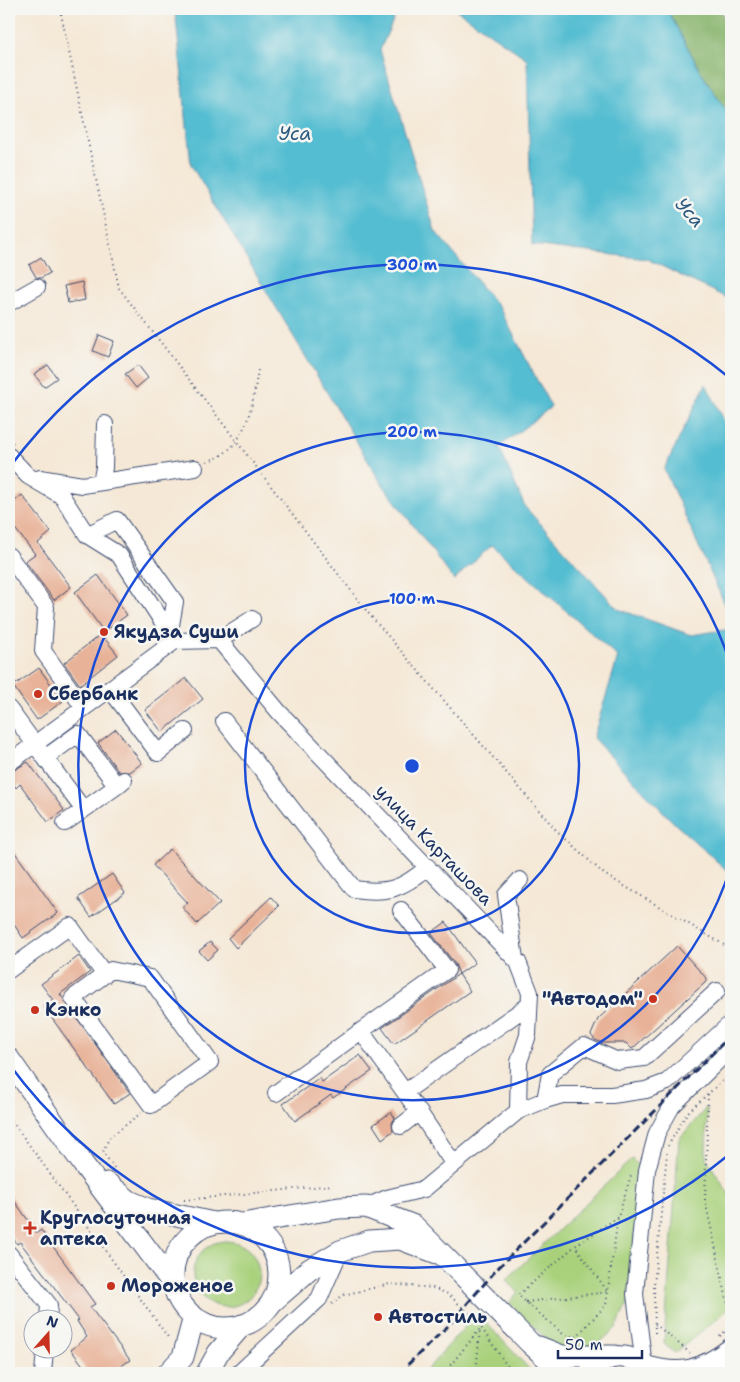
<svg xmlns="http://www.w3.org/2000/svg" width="740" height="1382" font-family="'Shantell Sans',sans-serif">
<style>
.green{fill:#a9d17b;stroke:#62806c}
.forest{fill:#86b36b;stroke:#507164}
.water{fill:#54bdd1;stroke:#387698}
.building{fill:#e8b298}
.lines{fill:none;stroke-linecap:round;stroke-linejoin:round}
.minor-casing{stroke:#3c4b70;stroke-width:18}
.major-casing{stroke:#3c4b70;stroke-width:23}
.path{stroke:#3c4b70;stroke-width:2;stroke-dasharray:1 4;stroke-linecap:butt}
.minor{stroke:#fff;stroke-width:16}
.major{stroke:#fff;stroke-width:21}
.rail{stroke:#1b2f5e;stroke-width:3;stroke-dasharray:8 4;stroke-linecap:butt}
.ring{fill:none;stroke:#1d4ed8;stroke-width:2.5}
.poi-dot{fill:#c8321e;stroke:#f6f6f2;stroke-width:2}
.labels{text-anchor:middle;stroke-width:5;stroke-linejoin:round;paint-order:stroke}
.poi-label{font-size:18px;font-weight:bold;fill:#1b2f5e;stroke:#f6f6f2;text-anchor:start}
.street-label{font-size:18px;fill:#1b2f5e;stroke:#f6f6f2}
.water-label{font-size:19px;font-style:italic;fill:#2c5a80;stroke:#f6f6f2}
.centre{fill:#1d4ed8;stroke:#f6f6f2;stroke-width:2.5}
.ring-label{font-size:15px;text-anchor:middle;font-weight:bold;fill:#1d4ed8;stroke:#f6f6f2;stroke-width:5;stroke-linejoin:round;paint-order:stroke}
</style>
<rect width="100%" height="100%" fill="#f6f6f2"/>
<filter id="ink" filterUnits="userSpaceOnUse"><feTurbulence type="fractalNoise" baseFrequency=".02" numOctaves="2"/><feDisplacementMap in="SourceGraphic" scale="10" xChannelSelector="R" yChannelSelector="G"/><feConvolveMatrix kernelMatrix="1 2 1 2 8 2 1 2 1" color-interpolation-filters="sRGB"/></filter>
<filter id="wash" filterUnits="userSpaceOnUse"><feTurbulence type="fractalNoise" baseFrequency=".0096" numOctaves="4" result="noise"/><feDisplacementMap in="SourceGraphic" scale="20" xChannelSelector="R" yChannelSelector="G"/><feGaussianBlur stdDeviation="1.12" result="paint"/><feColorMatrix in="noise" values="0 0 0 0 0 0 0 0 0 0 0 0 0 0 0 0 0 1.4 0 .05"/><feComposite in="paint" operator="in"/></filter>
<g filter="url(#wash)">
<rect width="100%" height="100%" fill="#f5e8d6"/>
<path class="green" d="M707,1107L706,1158L731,1197V1307L675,1353L664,1344L679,1139Z
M632,1159L641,1168L628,1303L616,1328L595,1347L557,1349L509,1303L518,1292L506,1280Z
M193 1274a33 33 0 1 1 66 0a33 33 0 1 1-66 0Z
M477,1313L533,1373H424Z"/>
<path class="forest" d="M667,9H720L731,33V118L702,74Z"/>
<path class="water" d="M175,9H398L380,50L435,231L500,309L551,407L499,447L525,507L618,609L691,635L731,629V874L673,822L593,738L618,657L492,545L454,580L380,481L191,165Z
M455,9H667L702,74L731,118V300L647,259L532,245L527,59Z
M706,384L731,434V618L664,469Z"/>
<g id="blocks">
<path class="building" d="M41,257L50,273L41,278L36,277L29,265Z
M82,282L85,300L68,303L64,286Z
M99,335L114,341L108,357L93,351Z
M48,365L57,378L44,387L34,374Z
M138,365L148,378L136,388L125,374Z
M22,495L51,532L38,543L71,587L54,600L25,561L35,554L9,521V506Z
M98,575L127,615L104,632L75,592Z
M101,634L118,655L80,685L64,663Z
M39,668L63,701L37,720L13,686Z
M186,678L203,699L162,732L145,710Z
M116,729L142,763L130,772H119L98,743Z
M28,762L64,810L48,822L20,784L16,788L9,778V773Z
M9,844L58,913L23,938L9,917Z
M170,849L220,903L197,924L182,907L188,903L153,865Z
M112,874L125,893L91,917L78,898Z
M271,897L279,906L236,948L228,938Z
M446,922L475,963L459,974L455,964L431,933Z
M210,942L218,950L207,960L199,951Z
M677,946L708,980L632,1049L626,1043H603L595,1040L591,1035L598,1019Z
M79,956L90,972L60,994L130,1093L114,1104L43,1006L53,1000L41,984Z
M459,974L470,991L394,1044L382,1028Z
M360,1055L372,1071L333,1098L331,1095L295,1121L283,1104L320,1078L322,1082Z
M391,1112L395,1118L392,1123L393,1131L382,1139L373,1125Z
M9,1193L37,1233L41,1230L95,1304L90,1307L130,1360L111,1373H89L71,1350L87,1337L77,1321L79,1320L20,1242L17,1244L9,1231Z"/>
</g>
</g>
<g filter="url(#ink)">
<use href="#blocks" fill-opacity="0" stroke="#3c4b70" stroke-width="1"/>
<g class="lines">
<g class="minor-casing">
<path id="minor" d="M9,303L37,287
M9,456L28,476L62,496L87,535L119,555L175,641L9,763
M40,478L82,485L195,468
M101,482L104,468L105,424
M87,535L117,520L175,602L170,631
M9,556L46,607L43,651L84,708
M219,640L279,712L518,962L530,993L528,1035L519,1062L518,1111
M175,641L219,640L252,619
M110,689L158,753L185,731
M9,709L45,758L78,734L117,786L124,780
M224,721L354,889C388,894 402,889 428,867
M45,758L83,809
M65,823L117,786
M401,910L447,970L361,1031L419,1112L453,1163
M515,959L506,895L520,880
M9,970L70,926L105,975
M111,970L150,978L210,1062L151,1105L73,998Z
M405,1092L529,1005
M276,1093L361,1031
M545,1100L550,1074L584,1046L618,1061L644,1058L717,991
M401,1126L419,1112
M366,1207L387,1198L424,1189L518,1111L545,1100L562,1095H612L646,1090L667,1082L731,1023
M9,1254L49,1305L48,1320
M644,1366L635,1294L647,1170L657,1133L672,1106L731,1048
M43,1373L45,1350
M239,1373L319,1299L340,1251"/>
</g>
<g class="major-casing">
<path id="major" d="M9,1059L83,1164L174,1285
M107,1183L129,1201L148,1209L214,1223
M173 1275a53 53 0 1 1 106 0a53 53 0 1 1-106 0Z
M242,1224L339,1208L366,1207L414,1226L530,1343L563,1373
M272,1302L310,1269L340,1251L369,1241L400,1239L437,1253
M539,1347L562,1356H615
M644,1366C680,1377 701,1372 731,1349
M168,1373L183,1357L194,1317
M207,1373L218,1353L242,1325
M590,1373C606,1352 633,1351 649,1373"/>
</g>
<path class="path" d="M60,9L119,288L369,614L556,830L604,874L731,949
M9,439L13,443
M207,461C247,451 253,403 258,369
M708,1094L705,1200L731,1318
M9,1117L170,1340
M668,1146L687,1113L731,1073
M114,1168L103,1152L109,1138L141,1113
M184,1200L333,1185
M618,1217L575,1246L518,1295L563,1334L576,1337L606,1305L618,1217L632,1172
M526,1302L608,1292L575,1246
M332,1304L343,1295L390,1284L433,1288L448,1294L476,1320L512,1373
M655,1324L690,1353
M655,1333L654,1285L667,1153
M720,1336L731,1326
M444,1373L480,1329
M476,1373L480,1329"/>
<use href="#minor" class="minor"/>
<use href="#major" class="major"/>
<path class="rail" d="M399,1373L448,1326L497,1269L731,1035"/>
</g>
</g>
<g class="ring">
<circle cx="412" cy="766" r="167"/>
<path d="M731 866A334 334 0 1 1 731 666"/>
<path d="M731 1153A501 501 0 0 1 9 1064M9 468A501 501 0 0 1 731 379"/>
</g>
<g class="poi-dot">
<circle cx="104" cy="632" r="5"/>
<circle cx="38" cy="694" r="5"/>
<circle cx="653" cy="999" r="5"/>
<circle cx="35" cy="1010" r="5"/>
<path d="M27.5 1220.5h5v5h5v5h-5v5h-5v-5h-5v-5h5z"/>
<circle cx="111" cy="1286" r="5"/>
<circle cx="378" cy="1317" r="5"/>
</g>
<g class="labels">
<g class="poi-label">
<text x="114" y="638">Якудза Суши</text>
<text x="48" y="700">Сбербанк</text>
<text x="643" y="1005" text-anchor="end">"Автодом"</text>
<text x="45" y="1016">Кэнко</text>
<text x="40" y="1224">Круглосуточная<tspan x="40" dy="21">аптека</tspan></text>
<text x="121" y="1292">Мороженое</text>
<text x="388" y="1323">Автостиль</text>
</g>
<g class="street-label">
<text transform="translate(434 845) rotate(46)" y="6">улица Карташова</text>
</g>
<g class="water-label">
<text x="295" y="140">Уса</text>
<text transform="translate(690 212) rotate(48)" y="7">Уса</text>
</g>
</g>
<circle cx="412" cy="766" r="8" class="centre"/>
<g class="ring-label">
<text x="412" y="270">300 m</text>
<text x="412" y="437">200 m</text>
<text x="412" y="604">100 m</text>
</g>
<rect width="740" height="1382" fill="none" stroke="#f6f6f2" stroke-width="30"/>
<g transform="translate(48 1334) rotate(20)"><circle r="24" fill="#f6f6f2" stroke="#9ea6b7"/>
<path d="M0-4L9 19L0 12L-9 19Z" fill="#c8321e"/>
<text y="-8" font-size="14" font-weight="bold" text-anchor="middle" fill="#1b2f5e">N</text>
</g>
<path d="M558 1350v8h84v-8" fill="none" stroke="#1b2f5e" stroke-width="2.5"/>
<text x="565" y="1350" font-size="15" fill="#1b2f5e" stroke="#f6f6f2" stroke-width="4" paint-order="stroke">50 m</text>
</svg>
